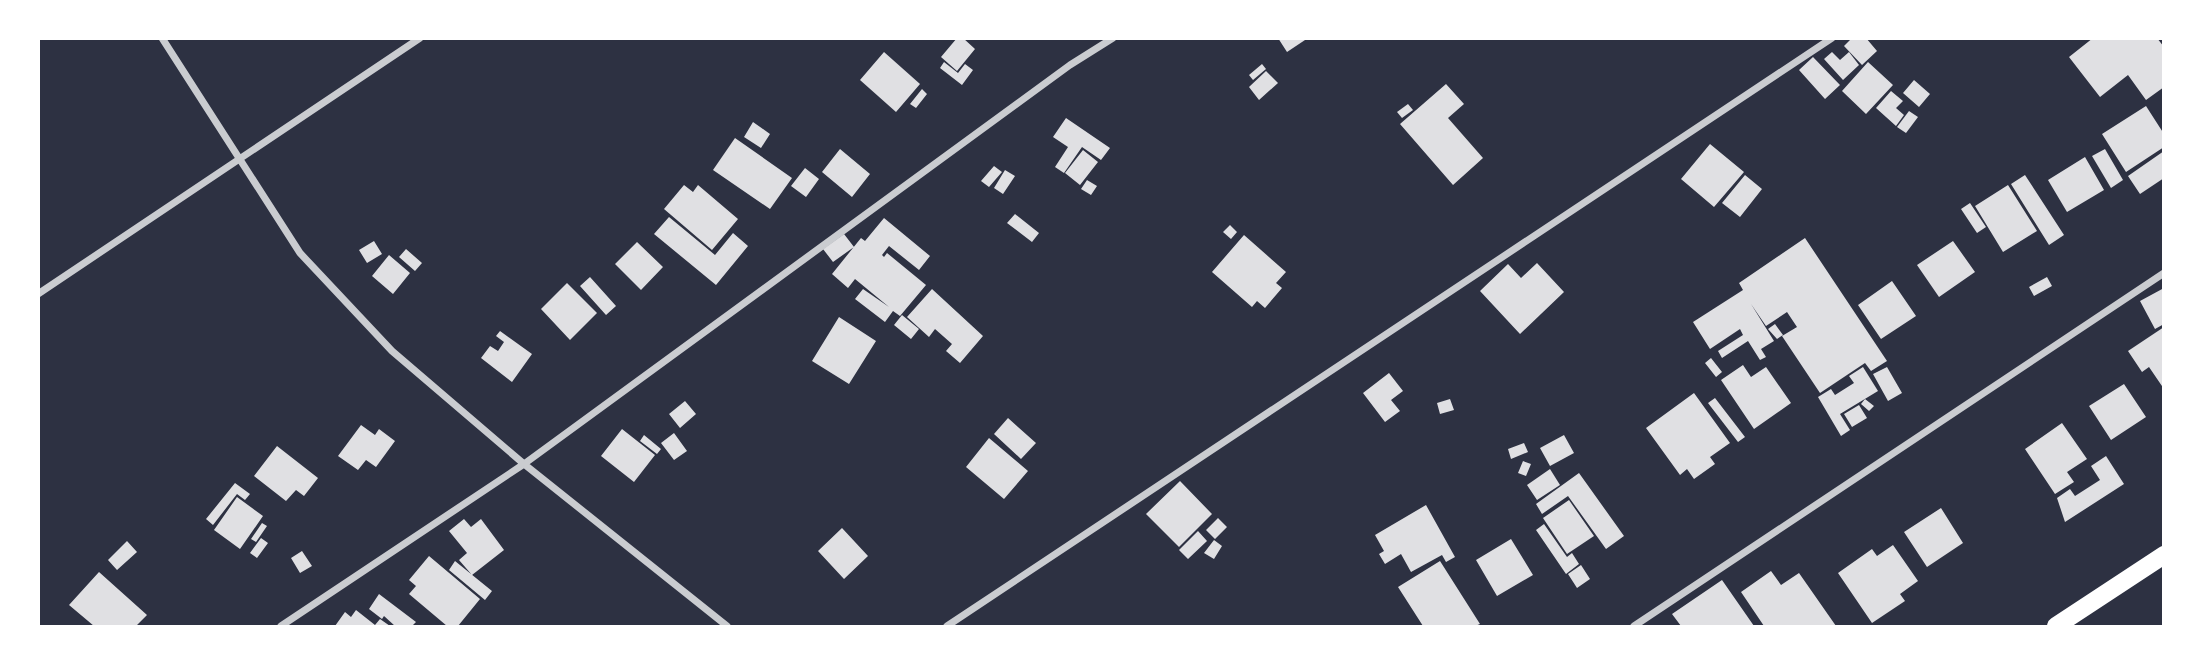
<svg xmlns="http://www.w3.org/2000/svg" width="2202" height="665" font-family="Barlow,sans-serif">
<style>
.building{fill:#e0e0e3}
.lines{fill:none;stroke-linecap:round;stroke-linejoin:round}
.minor{stroke:#caccd0;stroke-width:7}
.primary{stroke:#fff;stroke-width:18}
</style>
<rect width="100%" height="100%" fill="#2d3142"/>
<path class="building" d="M957,38H963L975,49L957,71L941,57Z
M1278,38H1308L1287,52Z
M1852,38H1866L1877,51L1862,65L1844,46Z
M2093,38H2157L2164,47V87L2146,100L2128,75L2100,97L2069,57Z
M884,52L920,84L896,112L860,80Z
M1832,52L1840,60L1849,52L1859,65L1843,80L1824,59Z
M1813,57L1840,85L1825,99L1799,70Z
M944,62L958,73L965,64L973,70L962,85L940,68Z
M1868,62L1893,85L1866,114L1842,91Z
M1262,64L1266,69L1253,80L1249,75Z
M1266,71L1278,83L1259,100L1249,87Z
M1914,80L1930,94L1919,107L1903,93Z
M1446,84L1464,104L1448,118L1483,158L1453,185L1400,124Z
M922,89L927,94L916,108L910,104Z
M1891,91L1903,101L1896,108L1904,115L1896,126L1876,108Z
M1408,104L1413,110L1402,118L1397,112Z
M2146,106L2164,134V147L2126,172L2102,134Z
M1909,111L1918,117L1906,133L1897,127Z
M1066,118L1110,148L1101,160L1082,147L1064,173L1055,167L1068,147L1053,137Z
M753,122L770,134L761,148L744,137Z
M735,138L792,178L770,209L713,170Z
M1710,144L1744,172L1714,207L1681,179Z
M840,149L870,174L852,197L822,172Z
M2105,149L2123,180L2111,188L2092,156Z
M1083,150L1098,162L1080,185L1065,173Z
M2164,151V178L2140,194L2128,176Z
M2085,157L2104,190L2067,212L2048,180Z
M994,166L1002,172L989,187L981,181Z
M805,168L819,179L806,197L791,186Z
M1005,170L1015,176L1003,194L994,188Z
M1745,175L1762,189L1740,217L1722,203Z
M2025,175L2064,235L2049,245L2011,184Z
M1087,180L1097,186L1091,195L1081,189Z
M684,185L693,192L698,185L738,219L712,250L664,209Z
M2008,185L2037,231L2003,252L1975,206Z
M1970,203L1986,227L1977,233L1961,209Z
M1015,214L1039,233L1032,242L1007,223Z
M669,217L715,255L733,233L748,246L716,285L654,234Z
M884,218L930,256L919,270L889,246L882,255L884,257L887,253L926,285L900,316L893,311L885,322L855,299L863,289L889,307L855,279L848,288L832,274L861,238L865,241Z
M1230,225L1237,232L1231,239L1223,232Z
M844,234L854,247L833,262L823,249Z
M1244,235L1286,272L1276,283L1282,288L1265,308L1257,301L1252,307L1212,272Z
M1805,238L1887,361L1871,371L1865,363L1820,393L1782,336L1797,327L1787,312L1766,326L1751,304L1774,341L1761,349L1766,357L1760,360L1748,341L1722,358L1718,351L1743,335L1740,329L1710,349L1693,322L1743,290L1739,283Z
M374,241L382,254L367,263L359,250Z
M1953,241L1975,272L1939,297L1917,265Z
M637,242L663,267L641,290L615,264Z
M406,249L422,263L415,271L399,257Z
M389,255L410,273L393,294L372,276Z
M1537,263L1564,292L1520,334L1480,291L1508,264L1521,278Z
M590,277L616,306L606,315L580,286Z
M2047,277L2052,286L2034,296L2029,287Z
M1892,281L1916,316L1881,339L1858,305Z
M567,283L597,313L570,340L541,309Z
M2164,288V324L2155,329L2140,301Z
M932,289L983,336L960,363L946,351L952,344L935,329L929,337L907,317Z
M902,315L919,329L911,339L894,325Z
M839,317L876,341L849,384L812,361Z
M1775,324L1783,335L1777,339L1768,329Z
M2164,327V389L2149,367L2142,372L2128,351Z
M500,331L532,354L512,382L481,358L490,346L498,351L504,342L496,336Z
M1711,358L1722,372L1716,377L1705,363Z
M1743,365L1751,377L1766,367L1791,403L1754,429L1721,380Z
M1863,367L1878,391L1840,414L1850,430L1841,436L1818,397L1831,389L1835,395L1854,383L1849,376Z
M1887,367L1902,393L1888,401L1873,374Z
M1389,373L1403,391L1391,400L1400,411L1385,422L1363,393Z
M2124,384L2146,417L2111,440L2089,406Z
M1694,393L1730,443L1710,457L1715,464L1694,479L1687,469L1680,475L1646,428Z
M1715,398L1745,437L1738,442L1708,403Z
M1450,399L1454,410L1440,414L1437,403Z
M1865,399L1874,406L1869,411L1861,404Z
M685,401L696,414L680,428L669,414Z
M1859,405L1867,418L1852,427L1844,414Z
M1008,418L1036,443L1021,459L994,434Z
M2062,423L2087,459L2067,472L2074,482L2055,494L2025,449Z
M361,425L375,435L379,429L395,441L376,467L366,460L358,470L338,456Z
M622,429L655,455L634,482L601,456Z
M674,433L687,451L674,460L661,443Z
M644,435L661,449L657,454L640,441Z
M1564,435L1574,453L1550,466L1540,448Z
M989,438L1028,471L1004,499L966,467Z
M1524,443L1528,452L1511,459L1508,449Z
M277,446L318,478L304,496L296,490L286,501L254,476Z
M2106,456L2124,484L2065,522L2057,498L2070,489L2075,496L2100,480L2091,466Z
M1523,461L1531,464L1526,476L1518,473Z
M1550,469L1560,485L1537,500L1527,485Z
M1579,473L1624,536L1606,549L1568,496L1542,514L1536,504Z
M1180,481L1212,514L1179,547L1146,514Z
M235,483L250,494L245,500L237,494L213,525L206,519Z
M237,497L263,516L240,549L214,530Z
M1569,500L1594,536L1567,554L1543,518Z
M1426,505L1455,557L1446,562L1442,555L1411,572L1401,554L1385,564L1379,554L1384,551L1375,535Z
M1941,508L1963,543L1927,567L1904,532Z
M1218,518L1227,527L1215,539L1206,530Z
M464,519L471,527L481,519L504,550L472,575L459,560L467,553L449,531Z
M262,523L267,526L256,542L251,539Z
M1544,524L1567,557L1572,553L1579,564L1566,574L1536,530Z
M842,528L868,556L844,579L818,551Z
M1198,531L1207,541L1188,559L1179,550Z
M261,538L268,543L257,558L250,553Z
M1511,539L1533,575L1497,596L1476,560Z
M1214,540L1222,546L1214,559L1204,553Z
M127,541L137,552L117,570L108,560Z
M1893,545L1918,581L1900,594L1905,601L1872,623L1838,573L1872,549L1877,556Z
M302,551L312,566L300,573L291,558Z
M429,556L480,599L458,626H447L409,594L416,586L409,580Z
M455,561L492,591L485,600L449,570Z
M1440,561L1480,624L1475,626H1423L1398,587Z
M1581,565L1590,579L1577,588L1568,574Z
M1771,571L1781,585L1799,573L1836,626H1764L1741,592Z
M99,572L147,615L136,626H94L69,605Z
M1722,580L1754,626H1681L1672,614Z
M379,594L416,622L412,626H395L384,616L382,619L369,609Z
M356,610L375,625L380,619L390,626H335L345,612L351,617Z"/>
<g class="lines">
<path class="minor" d="M162,38L300,253L392,351L524,464L727,626
M38,294L420,38
M281,626L524,464L1070,65L1113,38
M947,626L1832,38
M1634,626L2164,273"/>
<path class="primary" d="M2056,626L2164,555"/>
</g>
<rect width="2202" height="665" fill="none" stroke="#ffffff" stroke-width="80"/>
</svg>
